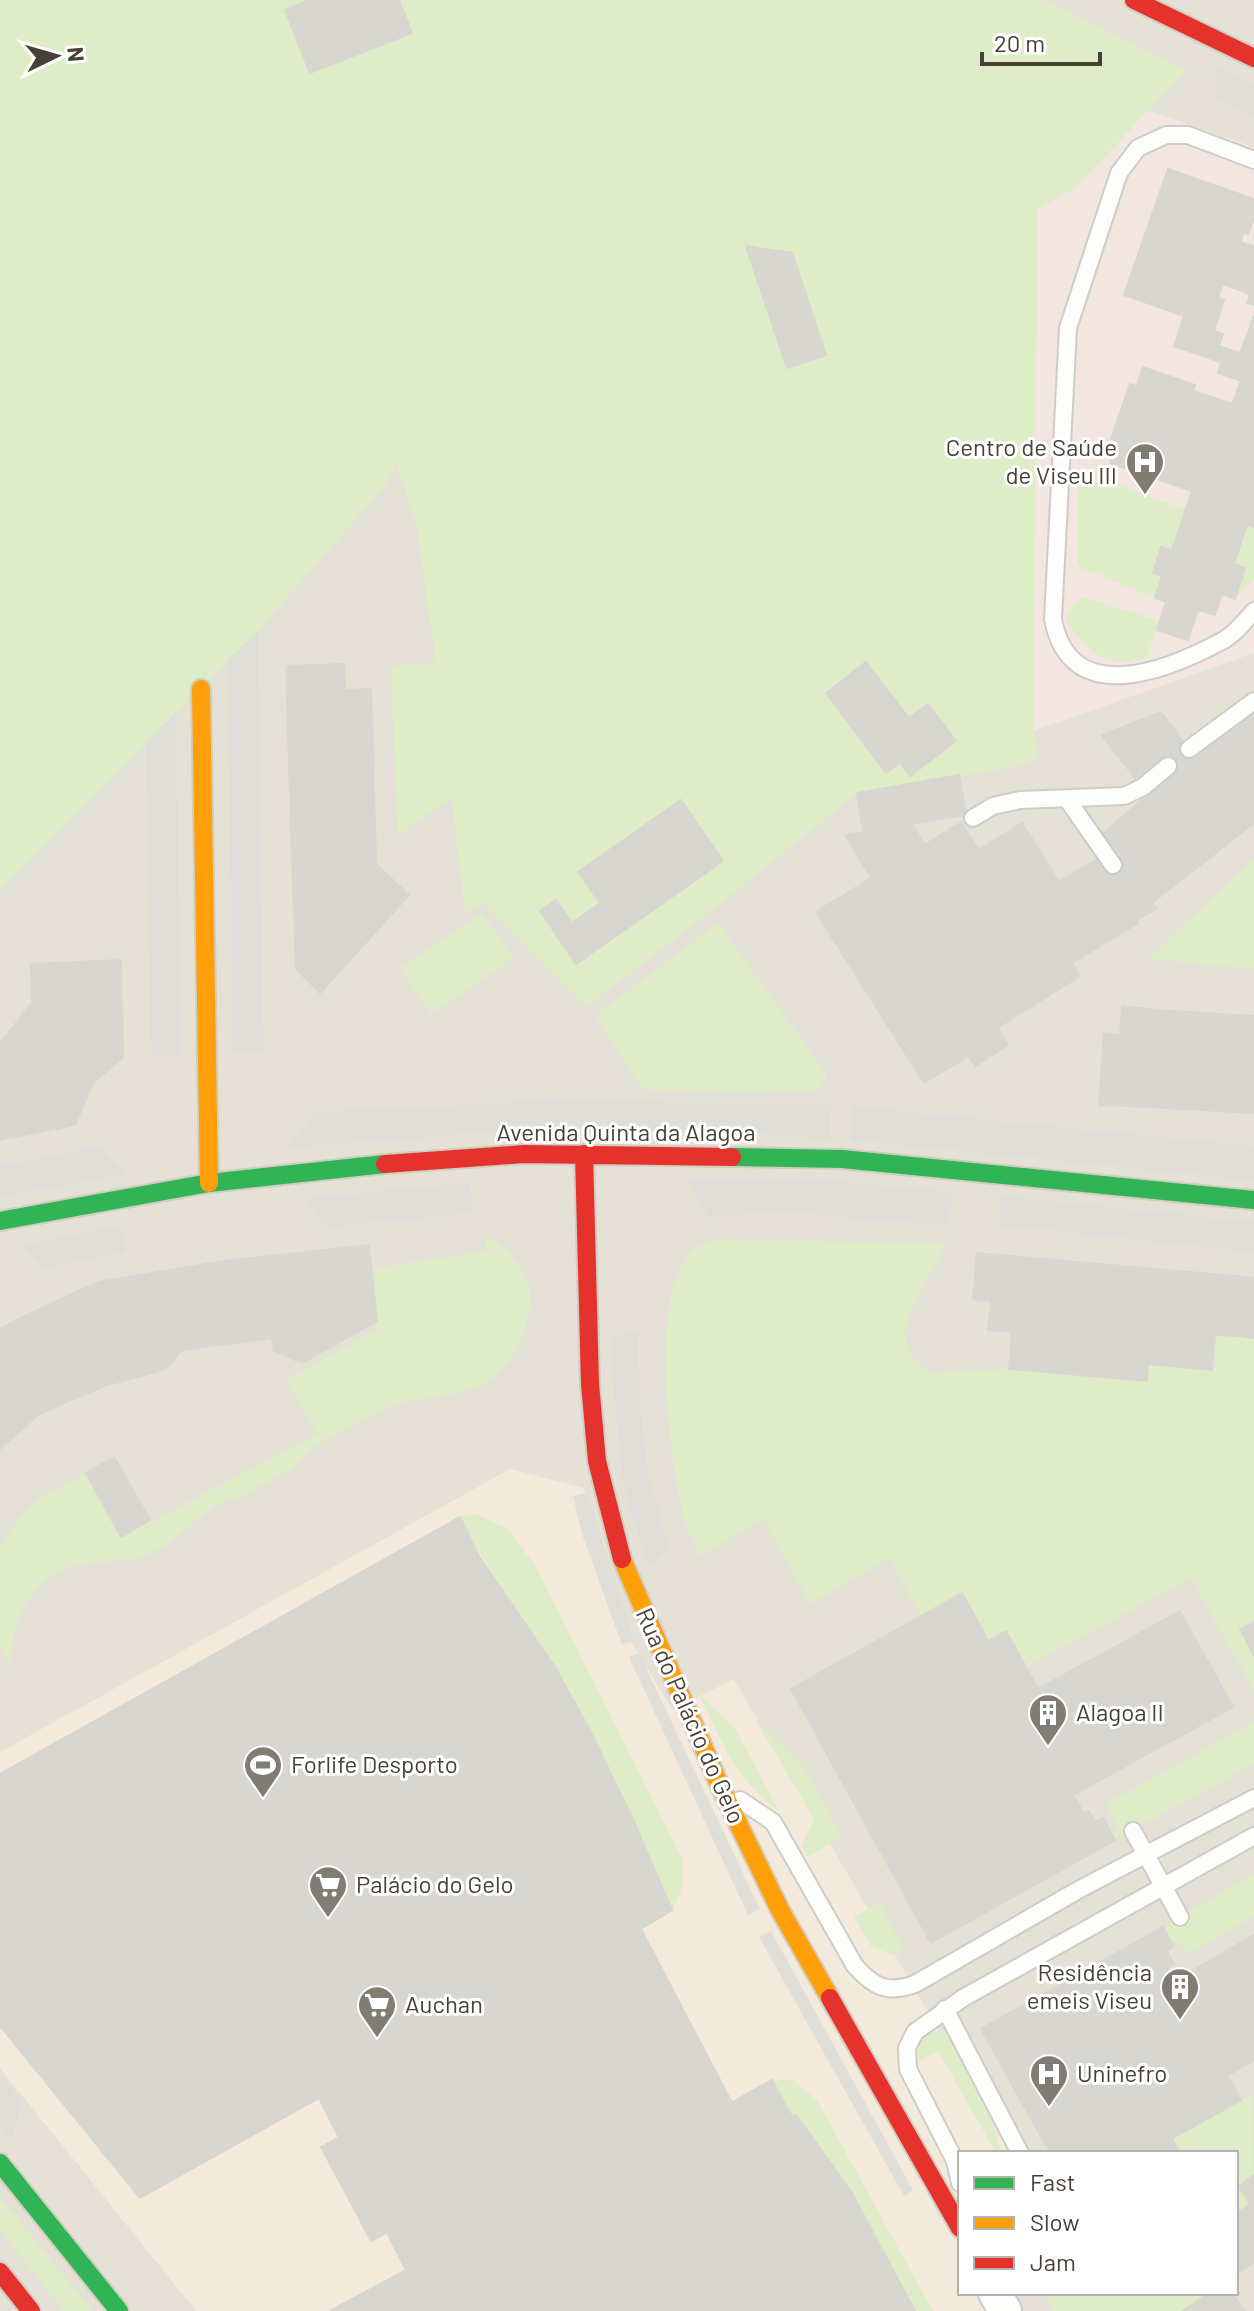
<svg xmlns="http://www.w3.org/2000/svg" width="1254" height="2311" font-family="Barlow,sans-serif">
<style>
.residential{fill:#e5e1d6;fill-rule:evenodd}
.commercial{fill:#f4eadb}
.medical{fill:#f3e5e0}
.green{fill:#deedc8}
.parking{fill:#e0ded9}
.building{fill:#d8d6d0;stroke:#d9d6cf;stroke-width:2}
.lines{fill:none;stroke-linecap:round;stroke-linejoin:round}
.lane-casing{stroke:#ceccc7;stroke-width:20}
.street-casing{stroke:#ceccc7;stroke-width:36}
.fast-casing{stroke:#d1cec1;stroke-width:22}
.slow-casing{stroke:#d1cec1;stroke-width:22}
.jam-casing{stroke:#d1cec1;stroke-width:22}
.lane{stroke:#fdfdfc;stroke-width:16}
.street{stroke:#fdfdfc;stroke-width:32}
.fast{stroke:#30b455;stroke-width:18}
.slow{stroke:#ff9f0a;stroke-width:18}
.jam{stroke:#e5322d;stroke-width:18}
.labels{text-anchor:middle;stroke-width:6;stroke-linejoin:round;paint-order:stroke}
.poi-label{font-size:24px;fill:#474035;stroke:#fff;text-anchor:start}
.street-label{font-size:24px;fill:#474035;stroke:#fff}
</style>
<rect width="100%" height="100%" fill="#f0efea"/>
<path class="residential" d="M0,0H1254V2311H0ZM960,2153H1236V2293H960Z"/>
<path class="commercial" d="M510,1469L584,1488L617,1620L673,1710L734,1679L1010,2153H960V2293H983L993,2311H196L0,2068V1752Z"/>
<path class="medical" d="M1148,110L1254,147V653L1034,731L1037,209L1075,188Z"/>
<path class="green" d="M0,0H1045L1186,70L1075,188L1037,209L1034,731L1038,758L1014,767L857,793L724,901L586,1007L482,902L465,914L452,798L398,835L391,666L436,663L417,529L397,463L387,483L258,631L0,890Z
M1086,472L1185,510L1155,598L1080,567L1077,561V482Z
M1247,525L1254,527V579L1235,599L1245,568L1234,564Z
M1083,597L1159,621L1147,657C1109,673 1083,648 1065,618L1073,605Z
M1254,859V969L1148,959Z
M482,913L513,958L432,1014L400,969Z
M718,923L827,1075L819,1091L644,1090L595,1016Z
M485,1235C508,1247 532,1272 530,1301C527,1340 509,1377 468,1390C446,1397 420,1397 397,1404C369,1414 342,1431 316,1446C306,1451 300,1463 290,1470C274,1479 258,1487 242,1496C235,1499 225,1499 219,1503C194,1519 179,1540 151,1553C120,1568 79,1555 51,1576C21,1599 11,1630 11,1666L0,1646V1547L21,1515L38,1500L86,1473L122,1537L317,1434L287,1379L377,1330L371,1269L487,1251Z
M721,1239L946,1244C935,1266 904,1314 905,1337C905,1352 919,1364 929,1373L1009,1369L1146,1381L1148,1364L1211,1370L1215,1335L1254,1338V1622L1240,1630L1254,1656V1690L1191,1578L1026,1667L1006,1631L988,1641L962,1594L921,1616L889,1558L810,1604L764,1519L700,1556C694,1541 685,1526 682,1510C670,1456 645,1282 698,1247C704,1243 714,1241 721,1239Z
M476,1514L508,1529L535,1565L682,1858C685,1878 683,1893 672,1910C632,1829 603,1744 555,1667C524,1616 487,1571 460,1517Z
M698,1692L736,1730L780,1813C735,1778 721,1741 698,1692Z
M754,1718L803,1766L842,1837L807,1857L801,1847L814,1819Z
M1254,1722V1764L1115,1840L1111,1833L1119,1828L1106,1804Z
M1254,1874V1916L1187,1955L1178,1940L1173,1943L1163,1927Z
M879,1903L904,1950L894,1955L871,1947L854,1916Z
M940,2030L949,2033L986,2099L1002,2153H996L938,2051L920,2061L918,2051L923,2037Z
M772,2080H793L817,2100L933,2311H915L852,2193L796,2115L792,2117Z
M1253,2094L1254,2262L1236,2275V2153H1180L1172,2138Z
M0,2198L92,2311H64L0,2230Z
M1044,2293H1232L1245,2311H1053Z"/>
<path class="parking" d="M1214,67L1254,85V115L1217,99Z
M258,631L263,1051L233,1052L228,660Z
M176,712L181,1055H151L146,743Z
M546,1101L831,1105L830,1139L717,1131L546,1128L289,1147L315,1112Z
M854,1107L1254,1146V1180L851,1140Z
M99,1147L127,1173L0,1197V1166Z
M785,1178L919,1188L953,1194L946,1225L781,1212L708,1217L689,1180Z
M470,1183L473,1213L325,1227L307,1198Z
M1002,1196L1254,1222V1252L999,1225Z
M121,1226L126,1252L42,1268L21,1246Z
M637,1332L641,1417L649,1479L669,1549L648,1565L624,1487L611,1366V1337Z
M587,1493L634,1640L622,1645L582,1534L573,1496Z
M639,1653L760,1909L748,1915L629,1657Z
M771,1931L913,2190L904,2196L759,1937Z
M0,2074L22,2101L12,2139L0,2124Z"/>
<path class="building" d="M309,0H399L412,33L310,73L285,10Z
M1168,169L1254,199V218L1248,234L1244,232L1240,242L1254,246V305L1247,303L1250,294L1223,284L1218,298L1224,300L1214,331L1223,334L1219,346L1240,353L1254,316V527L1247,525L1234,564L1245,568L1235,599L1222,594L1215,615L1198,610L1188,640L1157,630L1166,602L1155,598L1162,576L1153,573L1161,547L1172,550L1192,491L1110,463L1117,441L1111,439L1130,384L1137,386L1143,367L1195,385L1193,391L1232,404L1241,381L1218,373L1221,362L1174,346L1184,316L1124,295Z
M1182,210L1244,232L1240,242L1254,246V305L1247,303L1250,294L1223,284L1218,298L1159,277Z
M746,246L792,253L826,355L787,368Z
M1226,419L1254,430V507L1200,486Z
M866,662L909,718L928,704L956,741L910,776L900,762L886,773L826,693Z
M344,664L345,690L371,689L375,825L291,828L286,666Z
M1161,712L1195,757L1254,714V823L1152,903L1157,909L1136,920L1106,870L1120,859L1101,835L1174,773L1162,758L1135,778L1102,735Z
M959,775L966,815L863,832L857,793Z
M681,800L723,861L576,964L540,911L556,900L572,923L600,903L578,872Z
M961,822L979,850L1022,823L1059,882L1097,859L1138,923L1072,963L1080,976L997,1028L1008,1045L975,1066L969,1056L924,1083L816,912L871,878L845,835L912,824L925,845Z
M375,825L376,864L409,895L320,993L296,969L291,828Z
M1097,859L1138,923L1025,991L1015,975L979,997L1008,1045L975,1066L969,1056L924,1083L819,910L895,864L933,928L1024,873L1037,895Z
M121,960L123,1057L93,1083L75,1125L0,1140V1044L32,1002L31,964Z
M1122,1006L1156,1010L1150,1107L1099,1105L1104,1033L1120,1035Z
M1156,1010L1254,1016V1113L1150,1107Z
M369,1245L377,1321L302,1363L274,1351L272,1338L235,1343L225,1261Z
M977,1253L1245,1277L1239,1336L1215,1335L1212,1370L1148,1364L1147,1381L1009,1369L1012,1332L988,1330L991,1301L973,1299Z
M225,1261L235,1343L182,1350L166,1369L104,1386L69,1401L18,1319L98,1282Z
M1245,1277L1254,1278V1338L1239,1336Z
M18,1319L69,1401L39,1414L0,1449V1329Z
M114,1457L150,1520L121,1537L86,1473Z
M460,1517L479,1556L555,1667L592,1734L635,1824L672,1910L641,1929L732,2103L772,2080L792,2117L796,2115L852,2193L915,2311H330L406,2270L319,2098L140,2198L0,2026V1774Z
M962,1593L1084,1814L1089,1811L1095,1822L1103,1818L1115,1840L931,1943L791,1689Z
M1180,1611L1233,1707L915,1882L862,1786Z
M1254,1622V1656L1240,1629Z
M1006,1631L1038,1689L1021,1699L988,1641Z
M415,1641L486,1746L527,1833L540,1874L635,1824L672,1910L590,1959L624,1993L657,2045L670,2075L682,2130L772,2080L819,2166L734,2212L798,2311H516L502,2277L481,2242L451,2211L428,2179L393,2071L311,1960L265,1882L222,1796L213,1751Z
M43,1750L56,1770L68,1765L109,1837L98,1843L207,2050L327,1983L373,2039L393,2071L428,2179L451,2211L481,2242L502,2277L516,2311H429L319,2098L189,2170L0,1821V1810L10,1804L0,1786V1774Z
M217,1772L222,1796L243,1840L327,1983L207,2050L98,1843Z
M334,1782L362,1785L460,1924L583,2142L667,2311H569L424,2053L357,1924L321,1827V1797Z
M187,1814L211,1856L168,1881L144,1838Z
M78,1871L94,1879L105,1897L107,1915L97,1926L87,1925L78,1918L65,1898L64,1879L69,1872Z
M220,1878L244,1919L201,1945L177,1903Z
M1163,1927L1174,1946L1167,1951L1174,1964L1168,1968L1241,2100L1146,2153H1050L981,2029Z
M1254,1935V2060L1094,2153H1065L1018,2071Z
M255,1944L280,1986L236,2011L212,1969Z
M147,1999L162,2007L173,2025L175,2043L172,2051L165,2054L155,2053L146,2047L133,2026L132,2007L137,2000Z
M338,2138L388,2232L371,2241L321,2147Z
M1172,2138L1180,2153H1156L1154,2149Z
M1254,2175V2262L1236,2275V2213L1250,2205L1239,2186Z
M1209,2293H1232L1245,2311H1183Z"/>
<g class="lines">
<g class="lane-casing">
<path id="lane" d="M1254,160L1188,135H1166L1138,148L1119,173L1068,328L1053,619C1070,710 1168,670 1222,641C1234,635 1245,621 1254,611
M1189,749L1254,701
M1067,799L1113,865
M973,818L993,806L1020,800L1124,796L1143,787L1168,766
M740,1800L773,1822L855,1966C874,1987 887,1994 915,1984L1080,1889L1254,1798
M1133,1831L1180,1917
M945,2009L1020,2153
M960,2183L955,2161L908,2069L907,2048L915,2032L963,1998L1254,1836"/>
</g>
<g class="street-casing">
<path id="street" d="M995,2293L1005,2311"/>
</g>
<g class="fast-casing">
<path id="fast" d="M732,1157L842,1159L1254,1200
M0,1221L209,1183L385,1164
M0,2163L119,2311"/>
</g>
<g class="slow-casing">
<path id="slow" d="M201,689L209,1183
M622,1559L720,1786L780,1910L830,1998"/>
</g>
<g class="jam-casing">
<path id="jam" d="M1134,0L1254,58
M584,1154L590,1384L597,1461L622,1559
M385,1164L524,1154L732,1157
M830,1998L960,2228
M0,2272L31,2311"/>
</g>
<use href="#lane" class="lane"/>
<use href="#street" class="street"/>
<use href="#fast" class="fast"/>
<use href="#slow" class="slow"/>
<use href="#jam" class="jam"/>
</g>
<defs>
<g id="hospital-pin" transform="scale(2)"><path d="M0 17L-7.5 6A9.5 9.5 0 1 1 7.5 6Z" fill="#827d74" stroke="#fff"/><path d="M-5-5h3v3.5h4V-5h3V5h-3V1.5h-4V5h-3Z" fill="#fff"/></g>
<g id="building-pin" transform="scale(2)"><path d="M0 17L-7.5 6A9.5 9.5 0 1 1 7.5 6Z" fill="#827d74" stroke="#fff"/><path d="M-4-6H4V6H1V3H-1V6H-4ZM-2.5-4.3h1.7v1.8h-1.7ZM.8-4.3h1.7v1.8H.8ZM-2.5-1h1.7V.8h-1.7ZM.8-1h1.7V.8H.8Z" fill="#fff"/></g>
<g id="stadium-pin" transform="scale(2)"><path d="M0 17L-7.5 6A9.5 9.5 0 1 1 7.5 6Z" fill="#827d74" stroke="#fff"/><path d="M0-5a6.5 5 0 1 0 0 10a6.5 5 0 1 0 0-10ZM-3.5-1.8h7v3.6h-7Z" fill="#fff"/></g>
<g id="supermarket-pin" transform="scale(2)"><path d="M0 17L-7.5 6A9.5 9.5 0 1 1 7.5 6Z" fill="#827d74" stroke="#fff"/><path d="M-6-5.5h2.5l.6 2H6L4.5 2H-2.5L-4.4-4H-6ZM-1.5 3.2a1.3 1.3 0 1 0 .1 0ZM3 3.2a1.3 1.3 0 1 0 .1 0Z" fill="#fff"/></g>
</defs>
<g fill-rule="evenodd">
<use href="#hospital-pin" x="1145" y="462"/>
<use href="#building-pin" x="1048" y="1713"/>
<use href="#stadium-pin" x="263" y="1765"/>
<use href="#supermarket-pin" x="328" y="1885"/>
<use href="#building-pin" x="1180" y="1987"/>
<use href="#supermarket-pin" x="377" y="2005"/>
<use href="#hospital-pin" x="1049" y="2074"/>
</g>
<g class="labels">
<g class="poi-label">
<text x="1117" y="456" text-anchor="end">Centro de Saúde<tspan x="1117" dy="28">de Viseu III</tspan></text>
<text x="1076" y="1721">Alagoa II</text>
<text x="291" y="1773">Forlife Desporto</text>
<text x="356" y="1893">Palácio do Gelo</text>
<text x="1152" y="1981" text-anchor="end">Residência<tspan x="1152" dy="28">emeis Viseu</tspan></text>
<text x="405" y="2013">Auchan</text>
<text x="1077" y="2082">Uninefro</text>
</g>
<g class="street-label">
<text x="626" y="1141">Avenida Quinta da Alagoa</text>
<text transform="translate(690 1716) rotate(66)" y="8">Rua do Palácio do Gelo</text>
</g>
</g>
<rect x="958" y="2151" width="280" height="144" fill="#ffffff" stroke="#b5b3ae" stroke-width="2"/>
<rect x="974" y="2177" width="40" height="12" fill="#30b455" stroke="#b5b3ae" stroke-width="2"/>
<text x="1030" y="2191" font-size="24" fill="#474035">Fast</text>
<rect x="974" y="2217" width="40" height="12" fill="#ff9f0a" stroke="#b5b3ae" stroke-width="2"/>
<text x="1030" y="2231" font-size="24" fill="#474035">Slow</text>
<rect x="974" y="2257" width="40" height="12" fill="#e5322d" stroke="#b5b3ae" stroke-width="2"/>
<text x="1030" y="2271" font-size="24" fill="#474035">Jam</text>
<g transform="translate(56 56) rotate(85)" stroke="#ffffff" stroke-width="6" paint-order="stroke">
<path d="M0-6L14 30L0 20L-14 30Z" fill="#474035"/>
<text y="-12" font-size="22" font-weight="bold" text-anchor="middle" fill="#474035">N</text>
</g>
<path d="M982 52v12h118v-12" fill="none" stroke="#474035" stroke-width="4"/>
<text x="994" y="52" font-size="24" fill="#474035" stroke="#ffffff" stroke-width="6" paint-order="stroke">20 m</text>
</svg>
